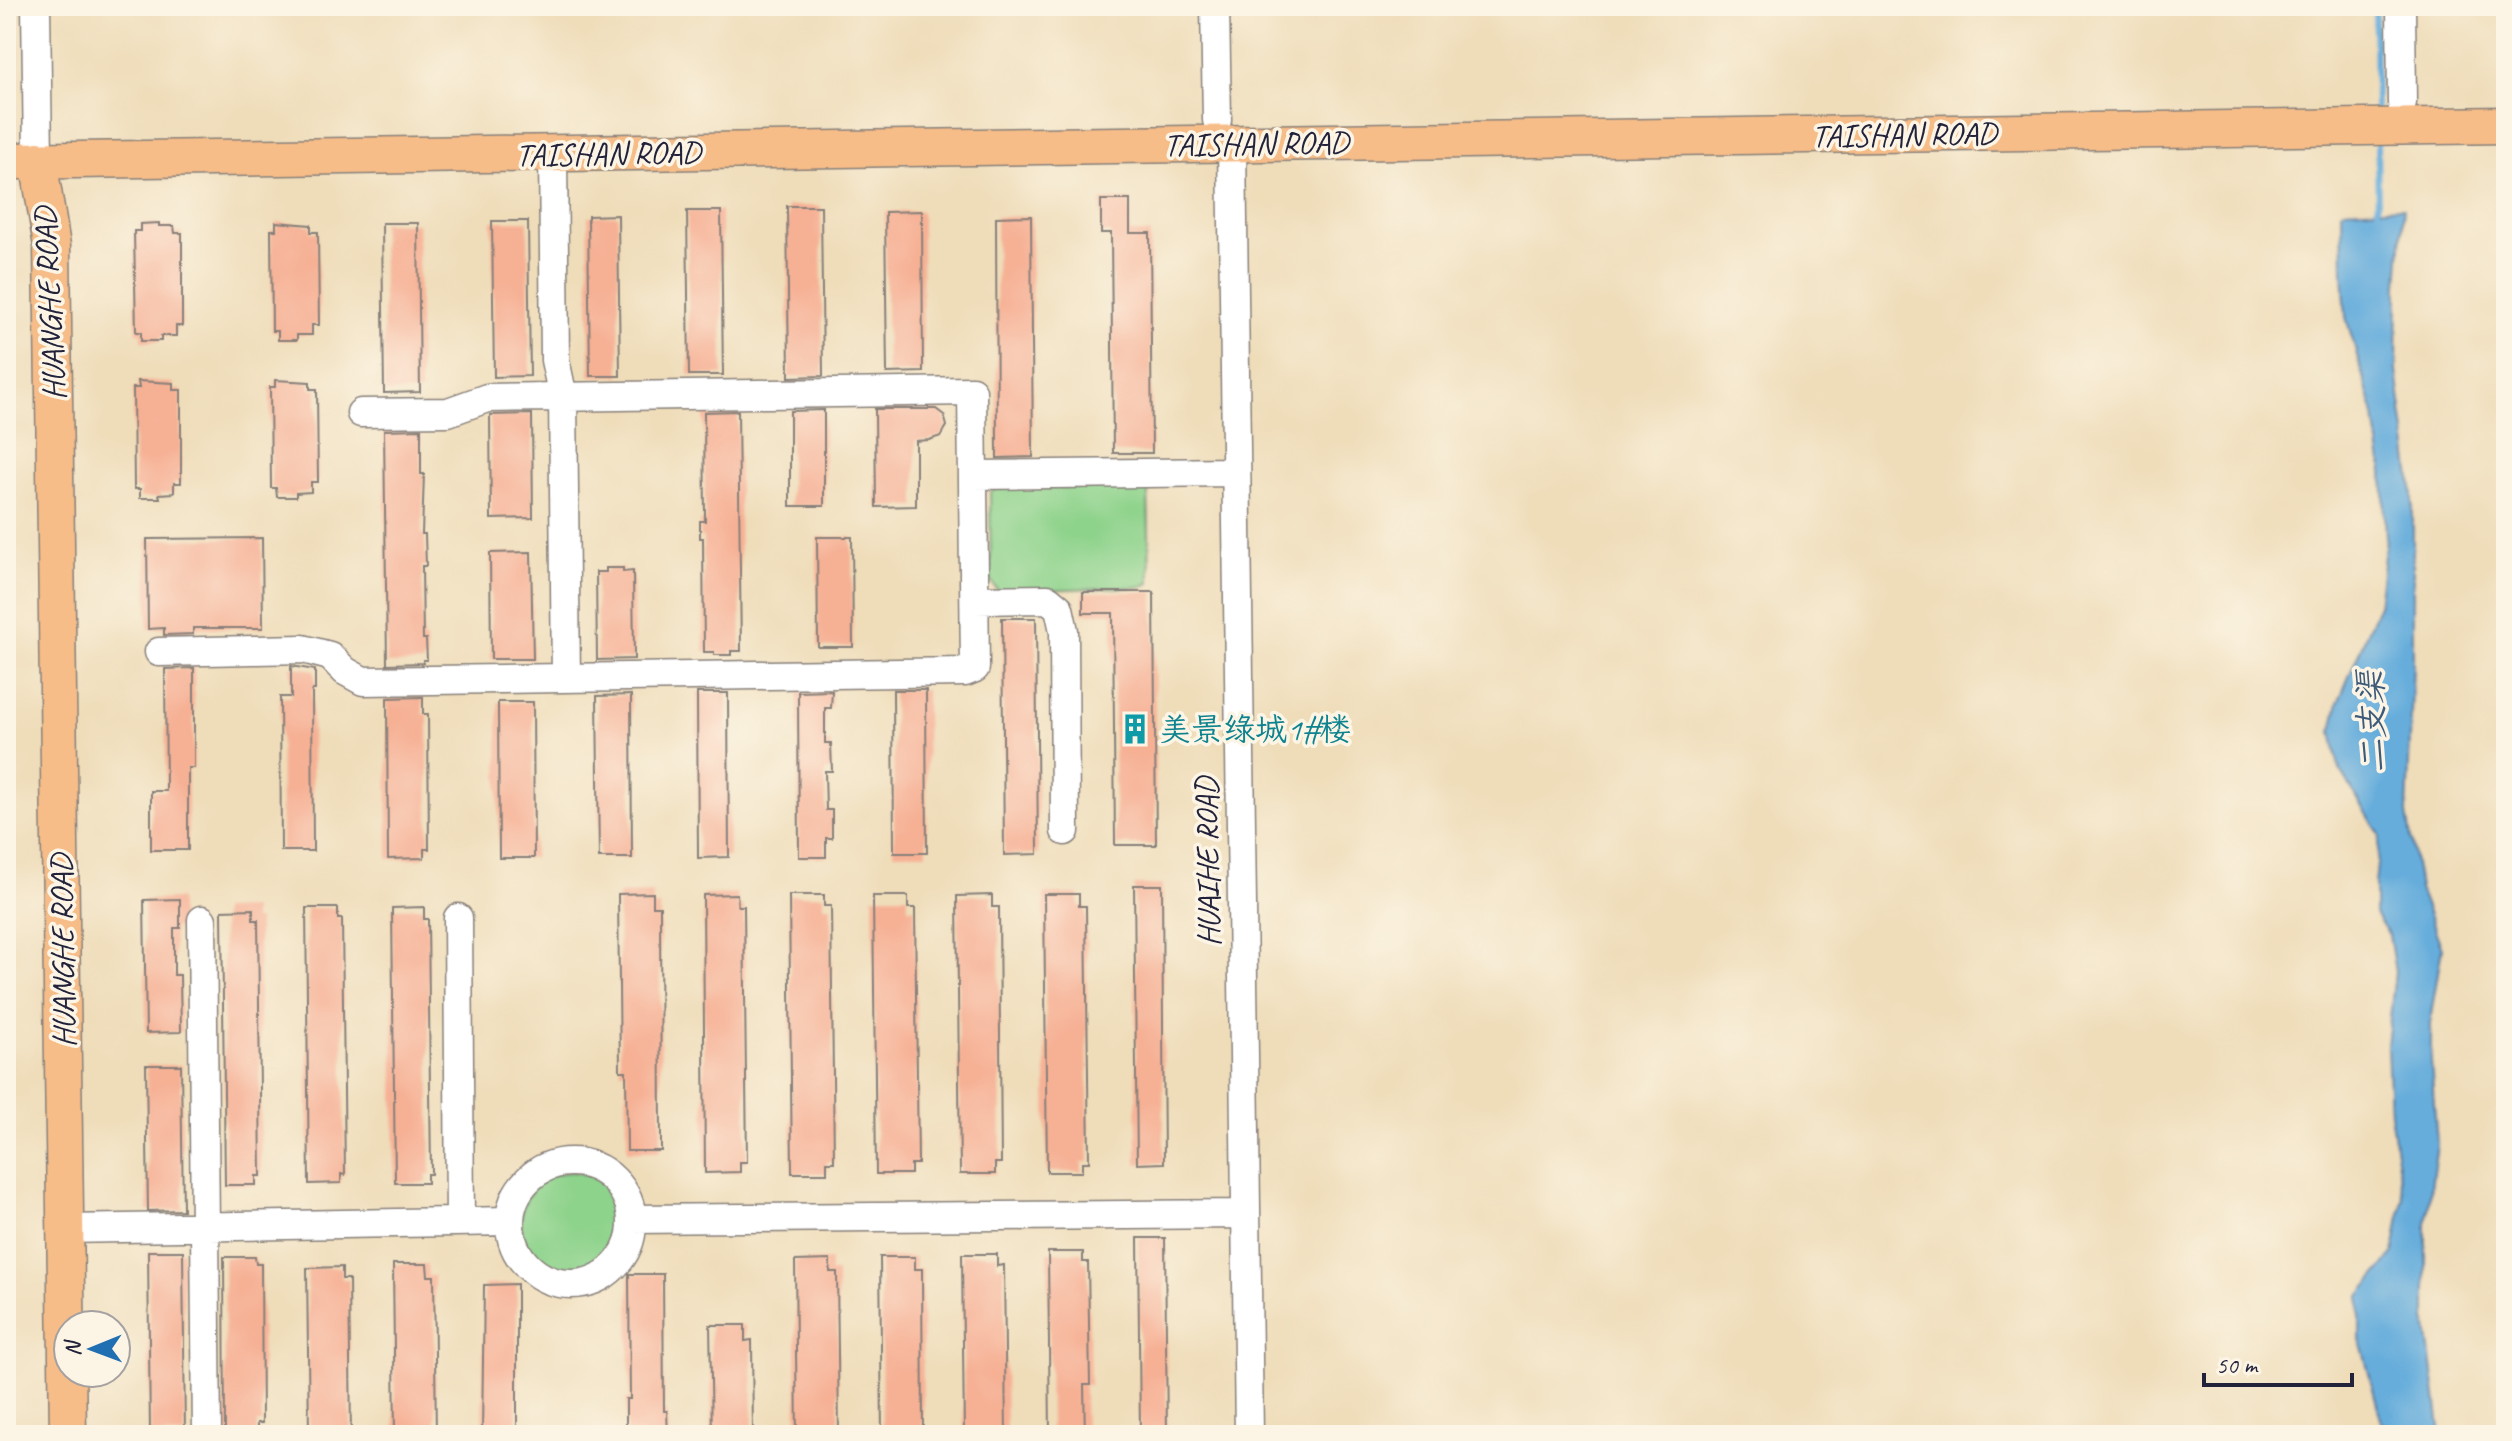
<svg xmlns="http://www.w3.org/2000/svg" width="2512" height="1441" font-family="Caveat,'LXGW WenKai TC',sans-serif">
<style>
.green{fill:#8ed38c;stroke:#587a64;stroke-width:2}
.water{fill:#66addc;stroke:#44688c;stroke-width:2}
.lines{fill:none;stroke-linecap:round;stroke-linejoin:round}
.stream{stroke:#66addc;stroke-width:6}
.building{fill:#f6b195}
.minor-casing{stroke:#88807a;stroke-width:31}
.major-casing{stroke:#88807a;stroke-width:39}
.minor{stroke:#fff;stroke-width:28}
.major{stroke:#f7bd88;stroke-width:36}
.labels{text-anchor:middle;stroke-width:7;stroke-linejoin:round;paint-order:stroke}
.street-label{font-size:32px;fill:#22223b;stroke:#fcf5e5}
.culture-label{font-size:32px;fill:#0d838f;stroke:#fcf5e5;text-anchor:start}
.water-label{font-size:34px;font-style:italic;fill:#3d5a7b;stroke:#fcf5e5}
</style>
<rect width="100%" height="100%" fill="#fcf5e5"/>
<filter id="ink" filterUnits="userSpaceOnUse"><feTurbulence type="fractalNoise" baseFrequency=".0125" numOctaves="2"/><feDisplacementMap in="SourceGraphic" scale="16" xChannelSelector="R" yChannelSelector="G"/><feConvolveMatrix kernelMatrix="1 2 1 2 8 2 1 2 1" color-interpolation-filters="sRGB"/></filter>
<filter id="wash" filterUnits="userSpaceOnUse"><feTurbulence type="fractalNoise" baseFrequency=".006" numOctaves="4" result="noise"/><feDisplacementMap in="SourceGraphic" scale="32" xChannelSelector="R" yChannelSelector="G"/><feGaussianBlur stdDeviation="1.8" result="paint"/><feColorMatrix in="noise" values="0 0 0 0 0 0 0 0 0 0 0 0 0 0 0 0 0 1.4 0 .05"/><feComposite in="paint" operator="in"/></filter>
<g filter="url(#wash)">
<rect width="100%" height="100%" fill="#efddba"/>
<path class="green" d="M1148,487L1150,583L1141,587L998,591L991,581L990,492L997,488Z
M521 1222a50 50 0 1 1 100 0a50 50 0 1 1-100 0Z"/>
<path class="water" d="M2404,207L2398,285L2397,371L2413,494V663L2407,813L2419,889L2442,948L2431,1015V1061L2437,1144L2426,1224V1318L2441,1435H2385L2360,1339V1296L2394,1253L2403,1197L2390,1114L2387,1046L2395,972L2389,935L2375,914V884L2380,835L2339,768L2332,731L2338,703L2378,606L2386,538L2383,471L2375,418L2346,317L2343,273L2342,210Z"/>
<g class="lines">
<path class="stream" d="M2375,6L2376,115
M2377,138L2378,215"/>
</g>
<g id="blocks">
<path class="building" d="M1101,200H1130V233H1150L1152,453H1113L1111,233H1101Z
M787,206H821L823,376L789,377Z
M687,211H721L723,375H689Z
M922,211L923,372L887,373L885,212Z
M618,215L620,376H590L588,216Z
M1031,216L1033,457L997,458L996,217Z
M492,221H528L530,376L494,377Z
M276,222L311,225V232H318L319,325H312V335H297V340H278V331H272L271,230H276Z
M159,223V226H174L175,233H182V326H176V336H161V341H141V332H136L134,231H140V224Z
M382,223H418L420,392L384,393Z
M275,380L310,382V389H317L318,482H311V492L296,493V497H277L276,488H271L270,387H275Z
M138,381L173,383V390H181V483H174V493L159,494L160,498H140V489H134L133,388H139Z
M875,409H936L944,415L947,426L941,436L929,440L916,441V506L876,507Z
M824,410V506H790V411Z
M738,411L741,651H731V655H714V652H704L703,538H700V521H705L704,412Z
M532,414L533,518L491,519L490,415Z
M421,429V474H424L422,534H425L426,566H422L423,639H426L427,660H423V663L387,664L384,430Z
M817,537H852L853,647H818Z
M262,538L263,628H193V634L164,635V628L148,629L147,539Z
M531,552L533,659H491L490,553Z
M606,568H623V572L633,571L634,659L597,660L596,572H606Z
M1083,592H1154L1156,845H1115L1113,613H1083Z
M1002,618H1036L1038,854L1004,855Z
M291,666L315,670V690H312L313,851H281L280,697H291Z
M194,668V768H188V850H151V791H166L165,669Z
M893,690H926L927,853H894Z
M832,691L831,708H825V743H831L832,771H825L826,810H832V838H826V857H799L798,692Z
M697,693H728L729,857L698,858Z
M631,695L632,858H599L597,696Z
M423,697V714H428L429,849H424V858L388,859L387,698Z
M498,702H533L534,858H499Z
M1134,885H1162L1164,1163L1137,1164Z
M653,893V906H660L661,1151H627L626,1071H620L618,894Z
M737,894L738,906H744L747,1162H740V1172L705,1173L703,895Z
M1044,894H1079V906H1086L1089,1162H1082V1172H1047Z
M789,895H824V906H831L834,1162H827V1173H792Z
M992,895V907H999L1001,1163H995V1174H960L957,896Z
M873,896H908V908H915L918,1164H911V1174H876Z
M180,899V928H174V975H180L181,1032L146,1033L144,900Z
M424,907V919H428L431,1174H427V1183H395L392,908Z
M306,908H338V919H342L345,1175L341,1174V1183L309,1184Z
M253,909V920H258L261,1176H256V1185H225L222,910Z
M146,1065H181L183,1210L148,1211Z
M1138,1238H1165L1167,1435H1140Z
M148,1251H183L185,1435H150Z
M1048,1252H1083V1262H1088L1090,1385H1084L1085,1435H1050Z
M962,1254H997V1266L1004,1265L1006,1435H964Z
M224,1257H255L256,1264H261L262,1423H257V1435H225Z
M880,1257H915V1269H922L923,1435H882Z
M830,1260V1272H837L839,1435H797L795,1261Z
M393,1264H427L428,1276H434L436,1435H395Z
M342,1267V1279H349L351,1435H309L307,1268Z
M629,1274H663L664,1411H667L668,1435H626V1399H630Z
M517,1284V1435H482L484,1285Z
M710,1325H745V1341L752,1340L753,1435H712Z"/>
</g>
</g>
<g filter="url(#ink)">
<use href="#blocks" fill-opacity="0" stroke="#88807a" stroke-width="2"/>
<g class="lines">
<g class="minor-casing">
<path id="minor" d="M36,6L38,160
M1215,6L1217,120
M2401,6L2402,103
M1232,144L1249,1435
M553,153L555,360L563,397L566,678
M973,475L1236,472
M975,600L1048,599L1059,608L1064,631L1065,831
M159,652L303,649L330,656L345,671L363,681L965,672L975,668L972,391L487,398L448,412L361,413
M458,918L460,1222
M202,920L207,1435
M510 1223a61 61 0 1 1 122 0a61 61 0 1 1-122 0Z
M632,1219L1246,1214
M66,1229L510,1221"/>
</g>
<g class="major-casing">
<path id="major" d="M38,160L52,246L68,1435
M6,161L2506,125"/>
</g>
<use href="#minor" class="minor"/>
<use href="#major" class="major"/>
</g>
</g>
<defs>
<g id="building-bare" transform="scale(2.4)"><path d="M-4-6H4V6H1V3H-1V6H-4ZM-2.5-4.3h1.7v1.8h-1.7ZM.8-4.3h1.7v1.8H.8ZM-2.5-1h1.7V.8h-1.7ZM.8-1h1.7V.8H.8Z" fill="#0f9aa8" stroke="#fcf5e5" stroke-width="2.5" paint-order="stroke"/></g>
</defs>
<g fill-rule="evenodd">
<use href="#building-bare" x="1135" y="729"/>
</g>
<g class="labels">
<g class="street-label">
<text transform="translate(1904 134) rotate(-1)" y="11">TAISHAN ROAD</text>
<text transform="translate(1256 143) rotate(-1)" y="11">TAISHAN ROAD</text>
<text transform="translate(608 153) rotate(-1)" y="11">TAISHAN ROAD</text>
<text transform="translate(49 304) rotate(-93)" y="11">HUANGHE ROAD</text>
<text transform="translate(1207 862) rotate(-91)" y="11">HUAIHE ROAD</text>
<text transform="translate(62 951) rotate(-91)" y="11">HUANGHE ROAD</text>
</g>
<g class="culture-label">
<text x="1159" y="740">美景绿城1#楼</text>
</g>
<g class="water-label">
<text transform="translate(2371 722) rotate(-92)" y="12">二支渠</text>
</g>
</g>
<rect width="2512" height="1441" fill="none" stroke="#fcf5e5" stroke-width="32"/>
<g transform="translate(92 1349) rotate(269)"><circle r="38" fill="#fcf5e5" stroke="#a5a1a1" stroke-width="2"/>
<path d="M0-6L14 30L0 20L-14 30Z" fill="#1f6fb2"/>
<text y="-12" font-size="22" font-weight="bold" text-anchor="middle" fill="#22223b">N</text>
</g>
<path d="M2204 1373v12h148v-12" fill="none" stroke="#22223b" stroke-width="4"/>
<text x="2216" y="1373" font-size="24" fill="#22223b" stroke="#fcf5e5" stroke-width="6" paint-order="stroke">50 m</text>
</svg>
